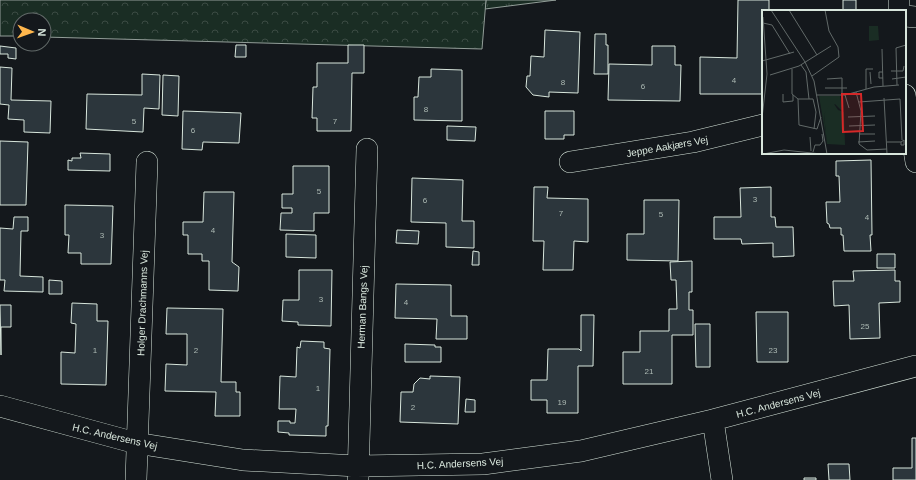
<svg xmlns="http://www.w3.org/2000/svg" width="916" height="480" font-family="Helvetica,sans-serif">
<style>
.grass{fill:url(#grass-tufts);stroke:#939e99}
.forest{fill:url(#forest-crowns);stroke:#939e99}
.building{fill:#2c363c;stroke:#d8e6dc}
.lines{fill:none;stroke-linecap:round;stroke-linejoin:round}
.minor-casing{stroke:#d8e6dc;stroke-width:22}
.minor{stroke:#14181c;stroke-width:21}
.labels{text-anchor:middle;stroke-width:3;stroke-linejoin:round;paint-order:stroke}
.number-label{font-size:8px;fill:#adbab4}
.street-label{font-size:10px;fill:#d8e6dc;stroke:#14181c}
.inset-road{fill:none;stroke:#626a69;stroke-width:1}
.view{fill:#d62828;fill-opacity:0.15;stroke:#d62828;stroke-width:2}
.inset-edge{fill:none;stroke:#d8e6dc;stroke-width:2}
</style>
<defs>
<pattern id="grass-tufts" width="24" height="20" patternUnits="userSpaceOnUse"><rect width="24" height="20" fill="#1a2d24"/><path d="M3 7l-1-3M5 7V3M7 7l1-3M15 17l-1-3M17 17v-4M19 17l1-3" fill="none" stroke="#3b4b43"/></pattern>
<pattern id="forest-crowns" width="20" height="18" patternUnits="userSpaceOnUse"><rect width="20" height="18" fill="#1a2d24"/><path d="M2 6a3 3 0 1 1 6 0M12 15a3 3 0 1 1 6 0" fill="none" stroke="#3b4b43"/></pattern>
</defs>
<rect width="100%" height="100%" fill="#14181c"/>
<path class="grass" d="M486,0H556L485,9Z"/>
<path class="forest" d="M0,0H486L482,49L44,37V20H20V36H0Z"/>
<path class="building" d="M738,0H769V11H777H763V94H700V57L737,58Z
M843,0H856V11H843Z
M545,30L580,32L578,93L549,92V97L533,95L526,87L527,76H530L531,56L544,57Z
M595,34H606V45H608V74H594Z
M236,45H246V57H235Z
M348,45H364V73H352L351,131H317V118H312L313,87H317V63H348Z
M0,46L16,48V59L8,58V54H0Z
M652,46H675V65H681L680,101L608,100L609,64L652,65Z
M0,67L12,68L11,100L51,101L50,133L24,132V120L8,119L9,105L0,104Z
M431,69L462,70V121L414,120V97H418L419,77H431Z
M142,74L160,75L159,109L144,108L143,132L86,129L87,94L142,95Z
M163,75L179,76L178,116L162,115Z
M183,111L241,113L239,143L203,142L202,150L182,149Z
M545,111H574V135H564V139H545Z
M447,126L476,127L475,141L447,140Z
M0,141L28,142L26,205H0Z
M80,153L110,154V171L68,170V160L72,161V158H81Z
M871,160L872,235H870L871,251H844L843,235H841V228H830L829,224L827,223L826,202H840L839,176H836V161Z
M293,166H329V213H314V231L280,230L281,213H292V208H282V194H293Z
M412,178L463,180L462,221H474V248L446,247V223L411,222Z
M534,187H548L547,198L588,199V242L574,241L573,270H543L544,241H533Z
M771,187V217H775L776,227H793L794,256L773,257V243L742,244L741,239H714V217H741L740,188Z
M204,192H234L232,262L239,267L238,291L209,290V261H202V254H188V235H183V222H203Z
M644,200H679L678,261L627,260V234H644Z
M65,205L113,206L111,264H81V253H68L69,235H65Z
M14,217H28V231H21L20,276L43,277V292L4,291L5,280H0V228L13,229Z
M397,230L419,231L418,244L396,243Z
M286,234L316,235V258L286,257Z
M473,251L479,252V265H472Z
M877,254H895V268H877Z
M692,261V292H689V310H693V335H672V384H623V352H640V331H669V309H677L676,280H671L670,262Z
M299,270H332L331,326L298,325V322L282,321L283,300H299Z
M895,270V281H900V302L879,303L880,338L850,339L849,305L834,306L833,281H854L853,271Z
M49,280L62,281V294H49Z
M396,284L451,285V316H467V339H436L437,319L395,318Z
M72,303L97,304V321H108L106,385L61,384V352L75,353L76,324L71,323Z
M0,305H11V327H1V355Z
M167,308L223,309L221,382H236V392H240V416H215L216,392L165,391L166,364L187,365V334H166Z
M756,312H788V362H757Z
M581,315H594L593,366H578V413H547V400H531V380H547L548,349H579L581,351Z
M695,324H710V367H696Z
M301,341L324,342V348L330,349L328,426H326V436L289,435V433L278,432V421H290V423H295L296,409H279L280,376L296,377L297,347L300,348Z
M405,344L435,345V347H441V362H405Z
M430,376L460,377L458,424L400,422L401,392H413L414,384L420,378L430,379Z
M466,399L475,400V412H465Z
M912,438H916V480H893V468H912Z
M828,464H849L850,480H829Z
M804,478H816V480H804Z"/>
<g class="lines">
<g class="minor-casing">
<path id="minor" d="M899,0V11
M905,16L916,17
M905,95L916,162
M570,162L693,142L763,125
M0,406L136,443L243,460L357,466L483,464L581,451L713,420L916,366
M713,420L722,480
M358,479L367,149
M136,480L147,162"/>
</g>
<use href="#minor" class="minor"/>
</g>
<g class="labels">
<g class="number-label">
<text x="734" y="83">4</text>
<text x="563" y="85">8</text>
<text x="643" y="89">6</text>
<text x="426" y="112">8</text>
<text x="134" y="124">5</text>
<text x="335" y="124">7</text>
<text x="193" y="133">6</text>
<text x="319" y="194">5</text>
<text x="755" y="202">3</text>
<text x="425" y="203">6</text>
<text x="561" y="216">7</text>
<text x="661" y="217">5</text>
<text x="867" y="220">4</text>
<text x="213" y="233">4</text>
<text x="102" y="238">3</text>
<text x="321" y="302">3</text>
<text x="406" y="305">4</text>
<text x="865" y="329">25</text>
<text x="95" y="353">1</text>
<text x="196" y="353">2</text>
<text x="773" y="353">23</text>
<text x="649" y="374">21</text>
<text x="318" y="391">1</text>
<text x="562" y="405">19</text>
<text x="413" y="410">2</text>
</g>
<g class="street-label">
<text transform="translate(667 146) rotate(-10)" y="4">Jeppe Aakjærs Vej</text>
<text transform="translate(142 303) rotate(-88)" y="4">Holger Drachmanns Vej</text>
<text transform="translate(362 307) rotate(-88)" y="4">Herman Bangs Vej</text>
<text transform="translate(778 403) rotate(-15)" y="4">H.C. Andersens Vej</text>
<text transform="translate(115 436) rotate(13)" y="4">H.C. Andersens Vej</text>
<text transform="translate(460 463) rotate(-3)" y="4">H.C. Andersens Vej</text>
</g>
</g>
<g transform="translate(762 10)">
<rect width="144" height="144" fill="#14181c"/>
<path d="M57,86H78L81,102L73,94L62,104L65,134Z" fill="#1a2d24"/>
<path d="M70,91L76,100L82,102L83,135L65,134L62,104Z" fill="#1a2d24"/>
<path d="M107,16H116L117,30L107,31Z" fill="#1a2d24"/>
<path class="inset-road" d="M9,0L43,52L52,71L65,144M27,0L55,45M1,13L10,15L28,44M120,39L121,76M0,51L32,42M39,55L44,62L47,89M30,59V84L36,89L37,115L55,119L59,107M129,61H141L142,56M108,62L109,74M121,62H117V68H121M8,65L37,56L69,36M50,66L77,47L76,37L67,21L63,0M65,69L80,68V85M130,69L144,67M135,75L134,38L144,35M63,78H85M104,79V59H111M94,82L99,101L97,134L105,140L125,139M21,84V92L31,91V85M55,85H83L112,77L137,75M83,85L87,98M122,88L125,144M36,89H51L54,102L52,119M97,92L138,89L140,130M86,107L113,106M0,108L5,64L1,7M87,116L113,115M97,124H113M48,127L49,141M96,132L113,131M125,132H139V135H142V130L139,132M51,142L53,135H58L61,131L60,124M1,144L22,140L59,144"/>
<path class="view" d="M80,84H99L101,121L81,122Z"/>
<rect width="144" height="144" class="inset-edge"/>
</g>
<g transform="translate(32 32) rotate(92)"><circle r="19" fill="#14181c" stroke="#626a69"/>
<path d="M0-3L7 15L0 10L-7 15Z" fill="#ffb74d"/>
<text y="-6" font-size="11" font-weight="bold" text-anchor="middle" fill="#d8e6dc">N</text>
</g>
</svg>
